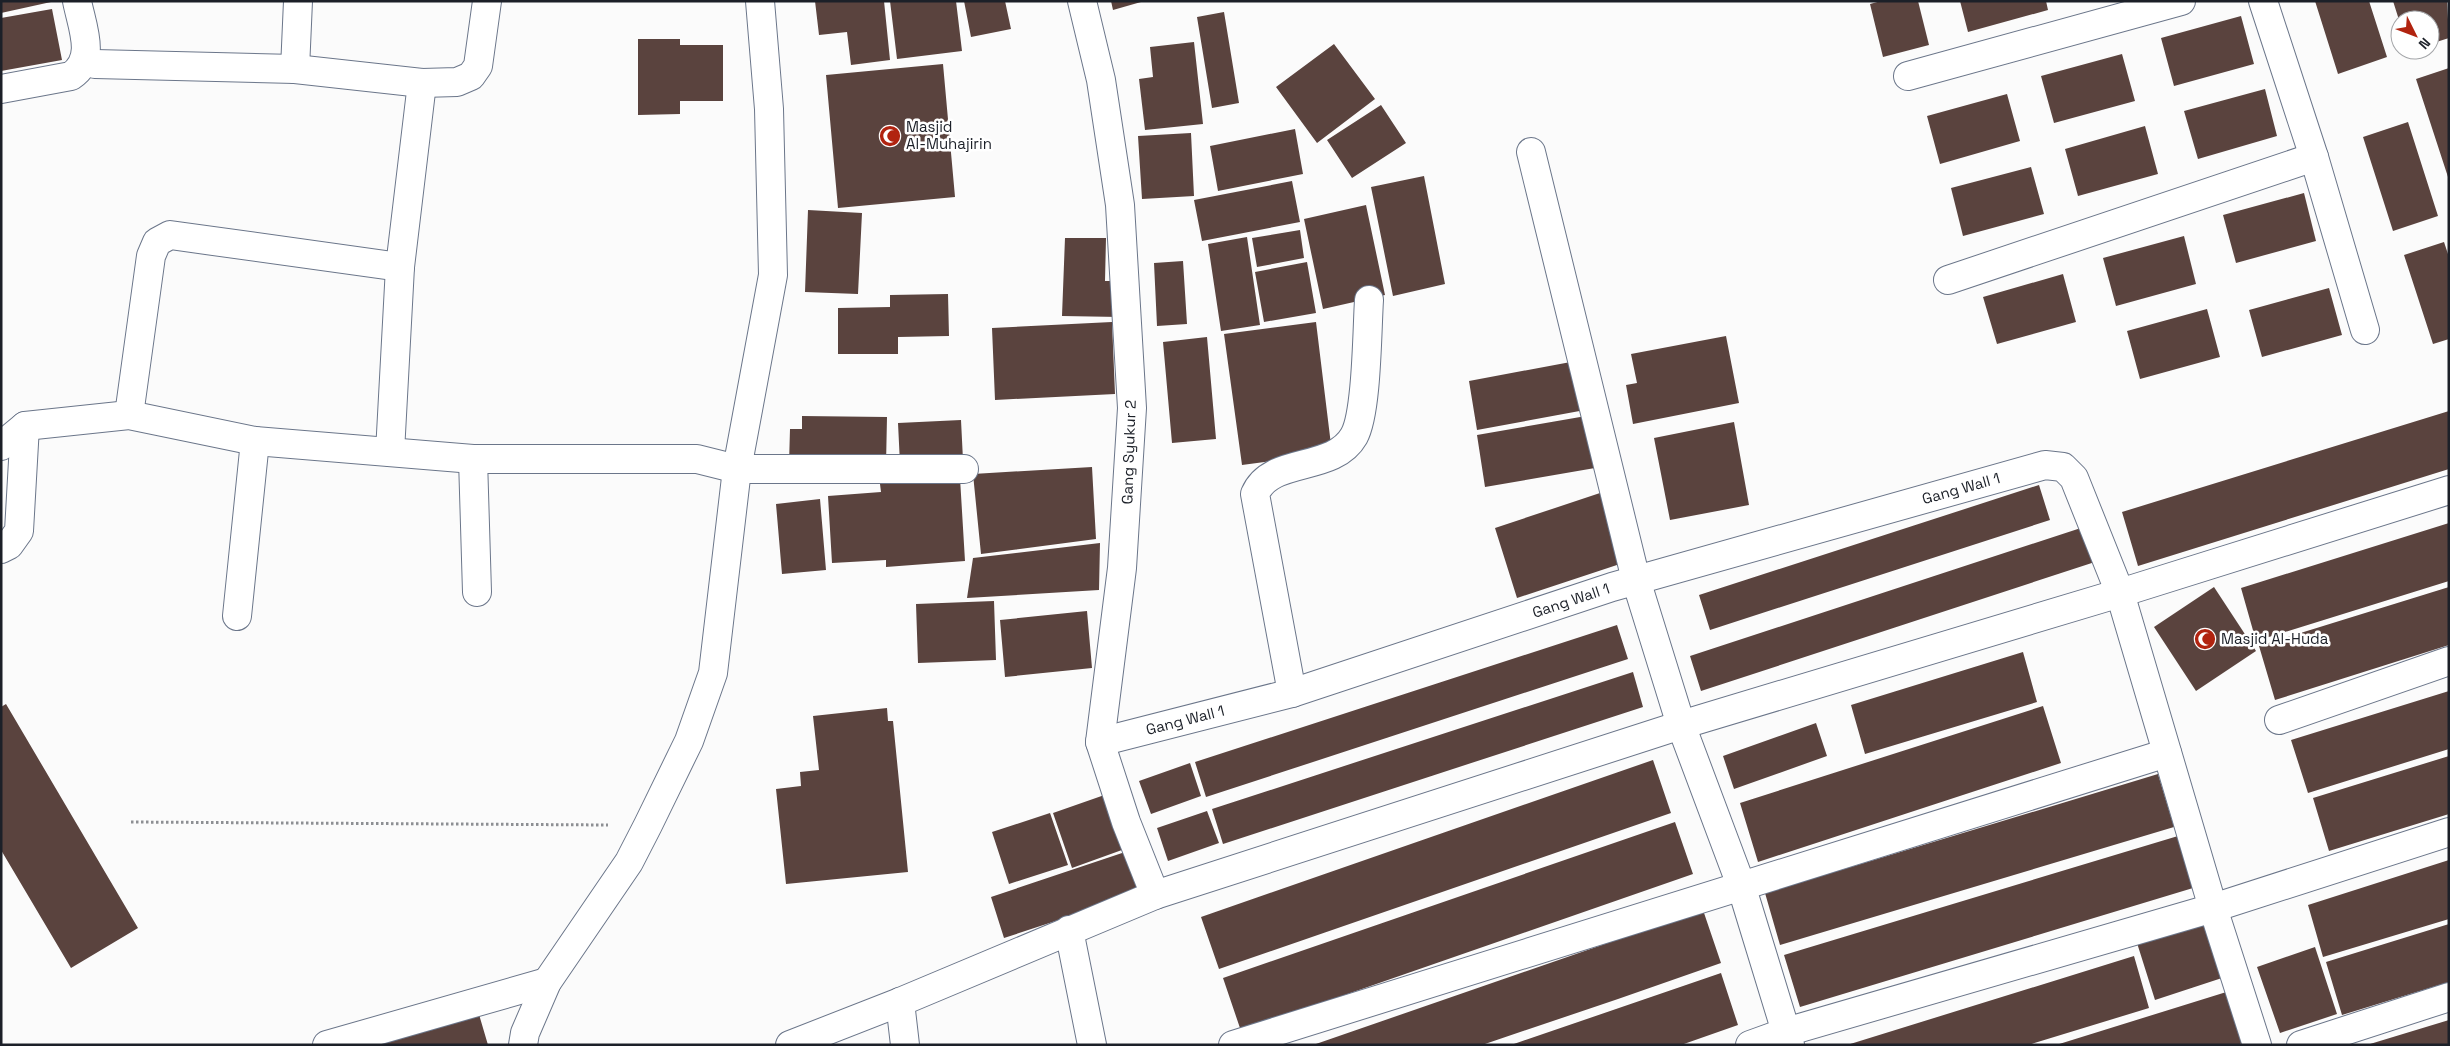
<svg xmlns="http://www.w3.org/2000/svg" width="2450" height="1046" font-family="'Space Grotesk',sans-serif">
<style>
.building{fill:#5a433e}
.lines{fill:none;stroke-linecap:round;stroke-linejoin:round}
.minor-casing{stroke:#6b768a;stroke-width:30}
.path{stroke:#8d8f93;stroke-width:3;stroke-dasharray:2.5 2.5;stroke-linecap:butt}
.minor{stroke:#fff;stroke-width:28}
.labels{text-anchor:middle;stroke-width:5;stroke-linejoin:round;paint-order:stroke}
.poi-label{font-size:15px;fill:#1c2028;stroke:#fff;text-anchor:start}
.street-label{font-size:15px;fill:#1c2028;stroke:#fff}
</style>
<rect width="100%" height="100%" fill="#fbfbfb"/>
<path class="building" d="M1,1H51V2L1,13Z
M815,1H884L890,60L851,65L847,32L819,35Z
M890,1H956L962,51L897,59Z
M964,1H1005L1011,29L971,37Z
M1111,1H1141V2L1113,10Z
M1881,1H1918L1929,45L1883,57L1870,4Z
M1960,1H2046L2048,10L1968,32Z
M2315,1H2369L2387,57L2338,74Z
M2393,1H2447L2449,38L2430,44V20H2399Z
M52,9L62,60L1,71V18Z
M1224,12L1239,103L1212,108L1197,17Z
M2241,16L2254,64L2174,86L2161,38Z
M638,39H680V45H723V101H680V114L638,115Z
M1194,42L1203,124L1145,130L1139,79L1153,77L1150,47Z
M1334,44L1375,99L1317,143L1276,87Z
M2122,54L2135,101L2054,123L2041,76Z
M943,64L955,197L838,208L826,75Z
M2449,68V177H2448L2416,79Z
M2265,89L2277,136L2198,159L2184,111Z
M2007,94L2020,141L1940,164L1927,116Z
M1381,105L1406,143L1352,178L1327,140Z
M2408,122L2438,216L2393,231L2363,137Z
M2145,126L2158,174L2078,196L2065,149Z
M1295,129L1303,174L1218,191L1210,146Z
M1191,133L1194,196L1142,199L1138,136Z
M2031,167L2044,214L1963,236L1951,188Z
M1424,176L1445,284L1393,296L1371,187Z
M1292,181L1300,222L1202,241L1194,200Z
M2304,193L2316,241L2236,263L2223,215Z
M1366,205L1385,295L1323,309L1304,219Z
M808,210L862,213L858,294L805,292Z
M1300,230L1304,258L1257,267L1252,238Z
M2184,236L2196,284L2116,306L2103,258Z
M1247,237L1260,325L1221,331L1208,244Z
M1065,238H1106L1105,281H1121L1120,317L1062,316Z
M2444,242L2449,257V339L2433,344L2404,255Z
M1183,261L1187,324L1157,326L1154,263Z
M1307,262L1316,313L1264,322L1255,272Z
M2063,274L2076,322L1997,344L1983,297Z
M2329,288L2342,335L2262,357L2249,310Z
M948,294L949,336L898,337V354H838V308L890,307V295Z
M2207,309L2220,357L2140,379L2127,331Z
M1112,322L1115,394L995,400L992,328Z
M1316,322L1332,453L1242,465L1224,334Z
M1726,336L1739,403L1633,424L1626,385L1637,383L1631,354Z
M1207,337L1216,439L1172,443L1163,342Z
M1576,361L1585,410L1477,430L1469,381Z
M2449,411V469L2138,566L2122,512Z
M802,416L887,417L886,465L789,464L790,429H802Z
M1586,416L1595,468L1485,487L1477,435Z
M961,420L963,460L900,464L898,423Z
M1734,422L1749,505L1670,520L1654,438Z
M1092,467L1096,539L981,554L973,474Z
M960,478L965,561L886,567V560L832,563L828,496L881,492L880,484Z
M2039,485L2050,520L1710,630L1699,595Z
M1606,491L1629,561L1517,598L1495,528Z
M820,499L826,570L782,574L776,504Z
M2449,523V581L2256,641L2241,588Z
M2090,525L2101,560L1701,691L1690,656Z
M1100,543L1099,590L967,598L973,558Z
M2214,587L2256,651L2196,691L2154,627Z
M2449,587V645L2275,700L2259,646Z
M994,601L996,660L918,663L916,604Z
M1087,611L1092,668L1005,677L1000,620Z
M1617,625L1628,659L1206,797L1195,762Z
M2023,652L2037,702L1865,754L1851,705Z
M1633,672L1643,707L1223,844L1212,809Z
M2449,691V749L2308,793L2291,740Z
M6,704L138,928L71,968L1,850V707Z
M2043,706L2061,763L1758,862L1740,803Z
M887,708L888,721H893L908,872L786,884L776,789L801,786L800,772L819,770L813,716Z
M1816,723L1827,756L1734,789L1723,756Z
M2449,756V814L2329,851L2313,798Z
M1653,760L1671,813L1219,969L1201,917Z
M1190,763L1201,796L1151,814L1139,781Z
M2158,774L2174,827L1780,945L1765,893Z
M1113,792L1133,846L1072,868L1053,813Z
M1207,811L1219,843L1168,861L1157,828Z
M1050,813L1068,865L1009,884L992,832Z
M1675,822L1693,874L1241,1031L1223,978Z
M2178,836L2193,888L1800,1007L1784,955Z
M1134,849L1147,891L1004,938L991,897Z
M2449,860V919L2323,957L2308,905Z
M1703,910L1721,963L1618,999L1482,1045H1313Z
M2206,920L2225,977L2155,1000L2137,943Z
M2449,924V982L2342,1015L2326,962Z
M2315,947L2337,1014L2280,1033L2257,967Z
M2134,956L2149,1008L2028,1045H1847Z
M1721,973L1738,1025L1681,1045H1511Z
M2236,989L2251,1040L2237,1045H2056Z
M478,1011L488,1045H368Z
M2449,1020V1045H2370V1044Z"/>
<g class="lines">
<g class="minor-casing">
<g id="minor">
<path d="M1082,1L1101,80L1120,205L1132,408L1122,568L1100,742L1126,822L1155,895"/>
<path d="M2263,1L2314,157L2365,330"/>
<path d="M95,64L295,69L422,83L457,82L471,76L478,66L487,1"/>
<path d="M295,69L298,1"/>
<path d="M1908,76L2181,1"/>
<path d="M1,89L71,76C97,59 82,27 77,1"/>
<path d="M1531,152L1636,580L1681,725L1741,885L1790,1045"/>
<path d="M1948,280L2314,157"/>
<path d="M129,415L151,256L157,242L170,235L400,267"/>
<path d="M1,446L25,426L129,415L255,441L473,459H697L737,469H964"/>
<path d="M390,452L400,267L422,83"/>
<path d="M473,459L477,592"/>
<path d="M1,549L9,545L19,531L25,426"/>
<path d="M237,616L255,441"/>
<path d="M1292,693L1255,494C1271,456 1333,473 1354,436C1367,413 1367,330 1369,300"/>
<path d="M2279,720L2449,661"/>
<path id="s1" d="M1100,742L1292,693L1612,587L2045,465L2063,467L2074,478L2120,593L2213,908L2257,1045"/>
<path d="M1069,930L1092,1045"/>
<path d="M900,1002L905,1045"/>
<path d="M327,1045L547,982"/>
<path d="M523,1045L525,1033L547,982L629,862L648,825L689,741L713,673L737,469L773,275L769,109L760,1"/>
<path d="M790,1045L900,1002L1155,895L1681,725L2120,593L2449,490"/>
<path d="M1233,1045L2167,753"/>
<path d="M1750,1045L1786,1032L2213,908L2449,832"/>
<path d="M2301,1045L2449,997"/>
</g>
</g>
<path class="path" d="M131,822L608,825"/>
<use href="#minor" class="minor"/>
</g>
<defs>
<g id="mosque-disc" transform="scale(1.125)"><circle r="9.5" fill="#b1230f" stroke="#fff"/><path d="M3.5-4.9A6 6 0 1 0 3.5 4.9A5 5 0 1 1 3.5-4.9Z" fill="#fff"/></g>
</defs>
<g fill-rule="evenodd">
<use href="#mosque-disc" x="890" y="136"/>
<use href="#mosque-disc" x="2205" y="639"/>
</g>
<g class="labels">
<g class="poi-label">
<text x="906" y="132">Masjid<tspan x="906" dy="17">Al-Muhajirin</tspan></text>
<text x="2221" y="644">Masjid Al-Huda</text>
</g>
<g class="street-label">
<text transform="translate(1129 452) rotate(-88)" y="5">Gang Syukur 2</text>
<text dy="5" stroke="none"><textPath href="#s1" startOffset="898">Gang Wall 1</textPath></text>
<text dy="5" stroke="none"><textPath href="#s1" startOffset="492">Gang Wall 1</textPath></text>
<text dy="5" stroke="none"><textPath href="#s1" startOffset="88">Gang Wall 1</textPath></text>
</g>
</g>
<rect width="2450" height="1046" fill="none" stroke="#1c2028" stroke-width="5"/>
<g transform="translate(2415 35) rotate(132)"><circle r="24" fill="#ffffff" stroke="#a4a6a9"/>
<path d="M0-4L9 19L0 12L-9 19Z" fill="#b1230f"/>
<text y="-8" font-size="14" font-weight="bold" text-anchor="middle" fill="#1c2028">N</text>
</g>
</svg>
